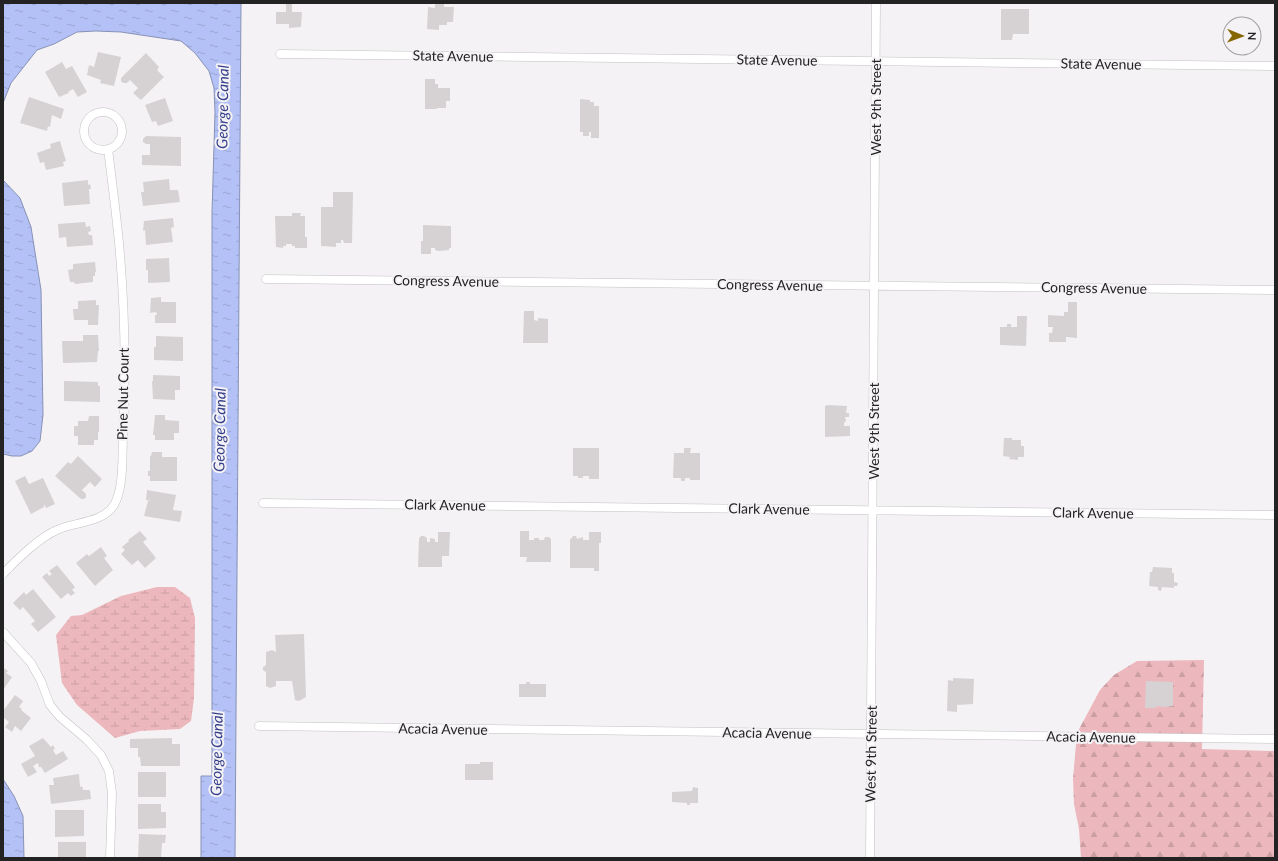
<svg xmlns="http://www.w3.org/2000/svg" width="1278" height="861" font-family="Lato,sans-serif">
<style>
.forest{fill:url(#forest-firs)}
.wetland{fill:url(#wetland-marsh)}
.water{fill:url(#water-ripples);stroke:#8892b7}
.building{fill:#d6d2d4}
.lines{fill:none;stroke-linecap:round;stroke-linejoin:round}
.street-casing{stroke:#c2c0c3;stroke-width:9}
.street{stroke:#fff;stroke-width:8}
.labels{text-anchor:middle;stroke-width:4;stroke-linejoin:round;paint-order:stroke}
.street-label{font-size:14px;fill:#242324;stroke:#f4f2f4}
.water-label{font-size:15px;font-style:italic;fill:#35408b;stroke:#f4f2f4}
</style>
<defs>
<pattern id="forest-firs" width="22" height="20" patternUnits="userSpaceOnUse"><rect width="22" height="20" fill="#edb8bd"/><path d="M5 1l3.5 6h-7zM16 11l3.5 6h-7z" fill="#cb9ea2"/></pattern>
<pattern id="wetland-marsh" width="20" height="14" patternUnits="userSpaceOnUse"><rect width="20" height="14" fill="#edb8bd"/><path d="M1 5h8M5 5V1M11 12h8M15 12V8" fill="none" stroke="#cb9ea2"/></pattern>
<pattern id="water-ripples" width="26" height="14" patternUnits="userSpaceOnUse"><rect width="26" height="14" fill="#b3c1f6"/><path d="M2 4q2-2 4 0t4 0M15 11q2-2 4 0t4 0" fill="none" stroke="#9aa6d3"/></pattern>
</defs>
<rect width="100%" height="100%" fill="#f4f2f4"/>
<path class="forest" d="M1204,660L1202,749L1275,751V858H1081L1079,829L1074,804L1073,779L1077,733L1100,690L1114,675L1137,661Z"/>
<path class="wetland" d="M157,587H175L190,598L195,618L194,698L191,721L180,729L140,731L115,738L77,705L62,683L56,635L71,616L82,615L121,596Z"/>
<path class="water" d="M3,3H241L235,858H201V776H212V213L215,112L214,88L209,71L195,53L181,41L121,32L96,31L77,32L54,44L37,50L11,83L3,103Z
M3,180L20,198L31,227L41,290L43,415L40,441L32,451L21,456H12L3,454Z
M3,779L14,796L23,816L24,858H3Z"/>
<path class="building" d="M286,3H292V12H302L301,27L289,28V24H276V12H286Z
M435,3H444V7H454L453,22H447V25H439V30L427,29L428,7L435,8Z
M1001,9H1029V34H1013L1012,40H1001Z
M98,52L121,57L114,86L100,83L101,80L87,75L89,65L94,67Z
M146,53L159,67L157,70L164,77L141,100L133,93L138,88L130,80L127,83H123L121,81V78Z
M62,62L66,69L72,66L87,92L78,97L73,89L68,92L69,93L59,97L45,72Z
M425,79H435V84H438V88H450V101H446V108H437V109H425Z
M29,97L64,109L61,119L52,115L50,127L48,126L47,131L20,123Z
M165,98L173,121L158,126L156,121L152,122L145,105Z
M580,99L590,100V102H594V106H599V138H591V132H589V136H583V132H580Z
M146,136L181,137V166L142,165V155H150V144H146L143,142V139Z
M60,141L66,161L63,162L64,166L46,170L44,162L40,163L37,153L51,148L50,144Z
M169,179L170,190H178L180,202L143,206L141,192H144L143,182Z
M88,180V185L90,184L91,189H89L90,204L64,206L62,183Z
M333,192H353L352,243H344L343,240H341V243H336V247L321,246V207H333Z
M292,213H301L300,216H305V237H307V248H295V246H292V244H286V246H283V248L276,247L275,216H292Z
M173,218L174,227L171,228L173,242L146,245L145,230L143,231L144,221Z
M85,222L86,227L90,226L91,231L88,232L89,235H92L93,245L67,247L66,237L59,238L58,224Z
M423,225L451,226V248H449V250L439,251L435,250V248H431V254H421V241H423Z
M169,258L170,282L148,283V270H146V259Z
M95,262L96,272H95V276H93V282L75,284L74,282H70L68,270L73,269V264Z
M161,297V302H176V323H155V315H157L156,312L150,313L151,298Z
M96,300V305H99L98,325H88V320H74L73,309H78V301Z
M1068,302H1077V338L1066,337V342H1049V333H1052L1053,327H1048V315L1064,316V312H1068Z
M524,311H534V320L538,321V318L548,319V343H523Z
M1017,316H1027L1026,346L1000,345V327H1007V324H1011V327H1017Z
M83,335H98L99,351H98L97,362L63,363L62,341H83Z
M156,336L183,337V361L154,360V347H156Z
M153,375L180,376V390H175V400L153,399L152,381H153Z
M64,381L98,382V386H100V402L64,401Z
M828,405L847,406L846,413H849V417H845L846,421L844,423V426H850V436L825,437V406Z
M155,415H165V420L179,421V433H174V440H155V435H153Z
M89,416H99V432H98V440H94V445H78V436H74V426H78V421H88Z
M1004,438H1012V440H1021V446H1024V457H1018V460L1009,459L1010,457L1003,456Z
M573,448H599V479H589V476H583V478H578V476H573Z
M684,448H691L690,453H700V480H690V478H685V481H681V478H673L674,453H684Z
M152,452H162V457H177V481H150V476H148V471H150V456H151Z
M78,456L102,479L95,487L90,482L82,490L86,494V497L84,499H81L55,476L68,462L71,464Z
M25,476L29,484L43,478L55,504L46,508L44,504V507L31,514L15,481Z
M147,490L176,495L173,510L182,511L180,522L144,516L148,501H151L146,500Z
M140,531L147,539L143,542L156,558L145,568L138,560L132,565L121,554L125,550L122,547L129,541L128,540Z
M520,531H529V540H534V538H539V540H544L545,537H549L551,539V562H526L527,557H520Z
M438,532H450L449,556H442V567H418L419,538L421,536H424L427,538V542H430V538L435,539V542H438Z
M589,532H601V543H599V571H594V568H570V539H571L573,536H576L577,539L583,537V540H589Z
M101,547L107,556L104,558L113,570L95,586L76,563L87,554L89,556Z
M57,565L75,587L72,590L75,593L71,596L68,593L61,599L42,577L47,573L49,576L52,574L49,571Z
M1153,567L1172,568V573H1174V582L1178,583L1177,586H1174V588L1162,587L1161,591L1158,590V587L1149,586L1150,572H1152Z
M33,589L56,617L38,632L31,624L35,621L23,607L20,610L13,603L24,592L26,595Z
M304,634L306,697L299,701L295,700L292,681H276V686L270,688L266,686V672L263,670V667L266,665V652L272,650L276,652L275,635Z
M4,668L8,671L6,673L12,677L3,690Z
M953,678L974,679L973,704L957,705V712L947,711L948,680L953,681Z
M1146,681L1173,682V706L1164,707L1156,706V708H1145Z
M526,682H530V684H546V697H519V684H526Z
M15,695L23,701L19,707L22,709L21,710L31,718L21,731L15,726L12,732L5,727L9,722L3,717V711Z
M43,738L51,747L53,745L55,749L53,750L56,755L63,751L68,759L45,773L41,767H39L38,763L33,766L37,772L28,777L21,764L35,756L29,746Z
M172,738V744H180V766H141L140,757H138V748H130V739Z
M480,762H493V780H465V764H480Z
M138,772H166V797H138Z
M79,774L80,787L82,786L83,790H90L91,799L51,804L49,785H54L53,778Z
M693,787L698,788V803H690V805H687V803L672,802V792L692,791Z
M138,804H161V812H166V828L138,829Z
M55,810H84V836L55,837Z
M139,834L166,835L165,843H162L161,858H138Z
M58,842H86V858H58Z"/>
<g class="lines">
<g class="street-casing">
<path id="street" d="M280,54L1275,66
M84 131a19 19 0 1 1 38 0a19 19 0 1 1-38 0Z
M266,279L1275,290
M263,503L1275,515
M3,574C15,561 40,537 57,530C74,522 103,523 114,505C124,488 122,457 123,437C126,372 125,307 119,243C116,212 112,181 108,149
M3,632L31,663L41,681L50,705L60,717L86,739L101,755L109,771L112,793L110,858
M259,726L1275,739
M870,858L876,3"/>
</g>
<use href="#street" class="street"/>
</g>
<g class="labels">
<g class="street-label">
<text transform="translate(453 56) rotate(1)" y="5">State Avenue</text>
<text transform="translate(777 60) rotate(1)" y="5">State Avenue</text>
<text transform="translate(1101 64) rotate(1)" y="5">State Avenue</text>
<text transform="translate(876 107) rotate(-90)" y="5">West 9th Street</text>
<text transform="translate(446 281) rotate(1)" y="5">Congress Avenue</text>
<text transform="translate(770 285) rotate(1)" y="5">Congress Avenue</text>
<text transform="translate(1094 288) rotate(1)" y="5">Congress Avenue</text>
<text transform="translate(123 394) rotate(-89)" y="5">Pine Nut Court</text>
<text transform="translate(874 431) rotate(-90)" y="5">West 9th Street</text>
<text transform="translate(445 505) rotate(1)" y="5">Clark Avenue</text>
<text transform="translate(769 509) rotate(1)" y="5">Clark Avenue</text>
<text transform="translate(1093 513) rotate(1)" y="5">Clark Avenue</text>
<text transform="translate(443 729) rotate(1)" y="5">Acacia Avenue</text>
<text transform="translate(767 733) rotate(1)" y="5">Acacia Avenue</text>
<text transform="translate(1091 737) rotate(1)" y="5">Acacia Avenue</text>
<text transform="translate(871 754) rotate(-89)" y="5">West 9th Street</text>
</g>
<g class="water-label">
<text transform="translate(223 107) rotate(-89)" y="5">George Canal</text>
<text transform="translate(220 430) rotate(-89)" y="5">George Canal</text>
<text transform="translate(217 754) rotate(-89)" y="5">George Canal</text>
</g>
</g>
<rect width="1278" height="861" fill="none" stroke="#242324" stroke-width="8"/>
<g transform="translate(1242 36) rotate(91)"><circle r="19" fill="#f4f2f4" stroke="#a19fa1"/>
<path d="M0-3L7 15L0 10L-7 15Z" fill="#856500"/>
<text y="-6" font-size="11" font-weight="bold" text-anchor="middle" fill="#242324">N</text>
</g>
</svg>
